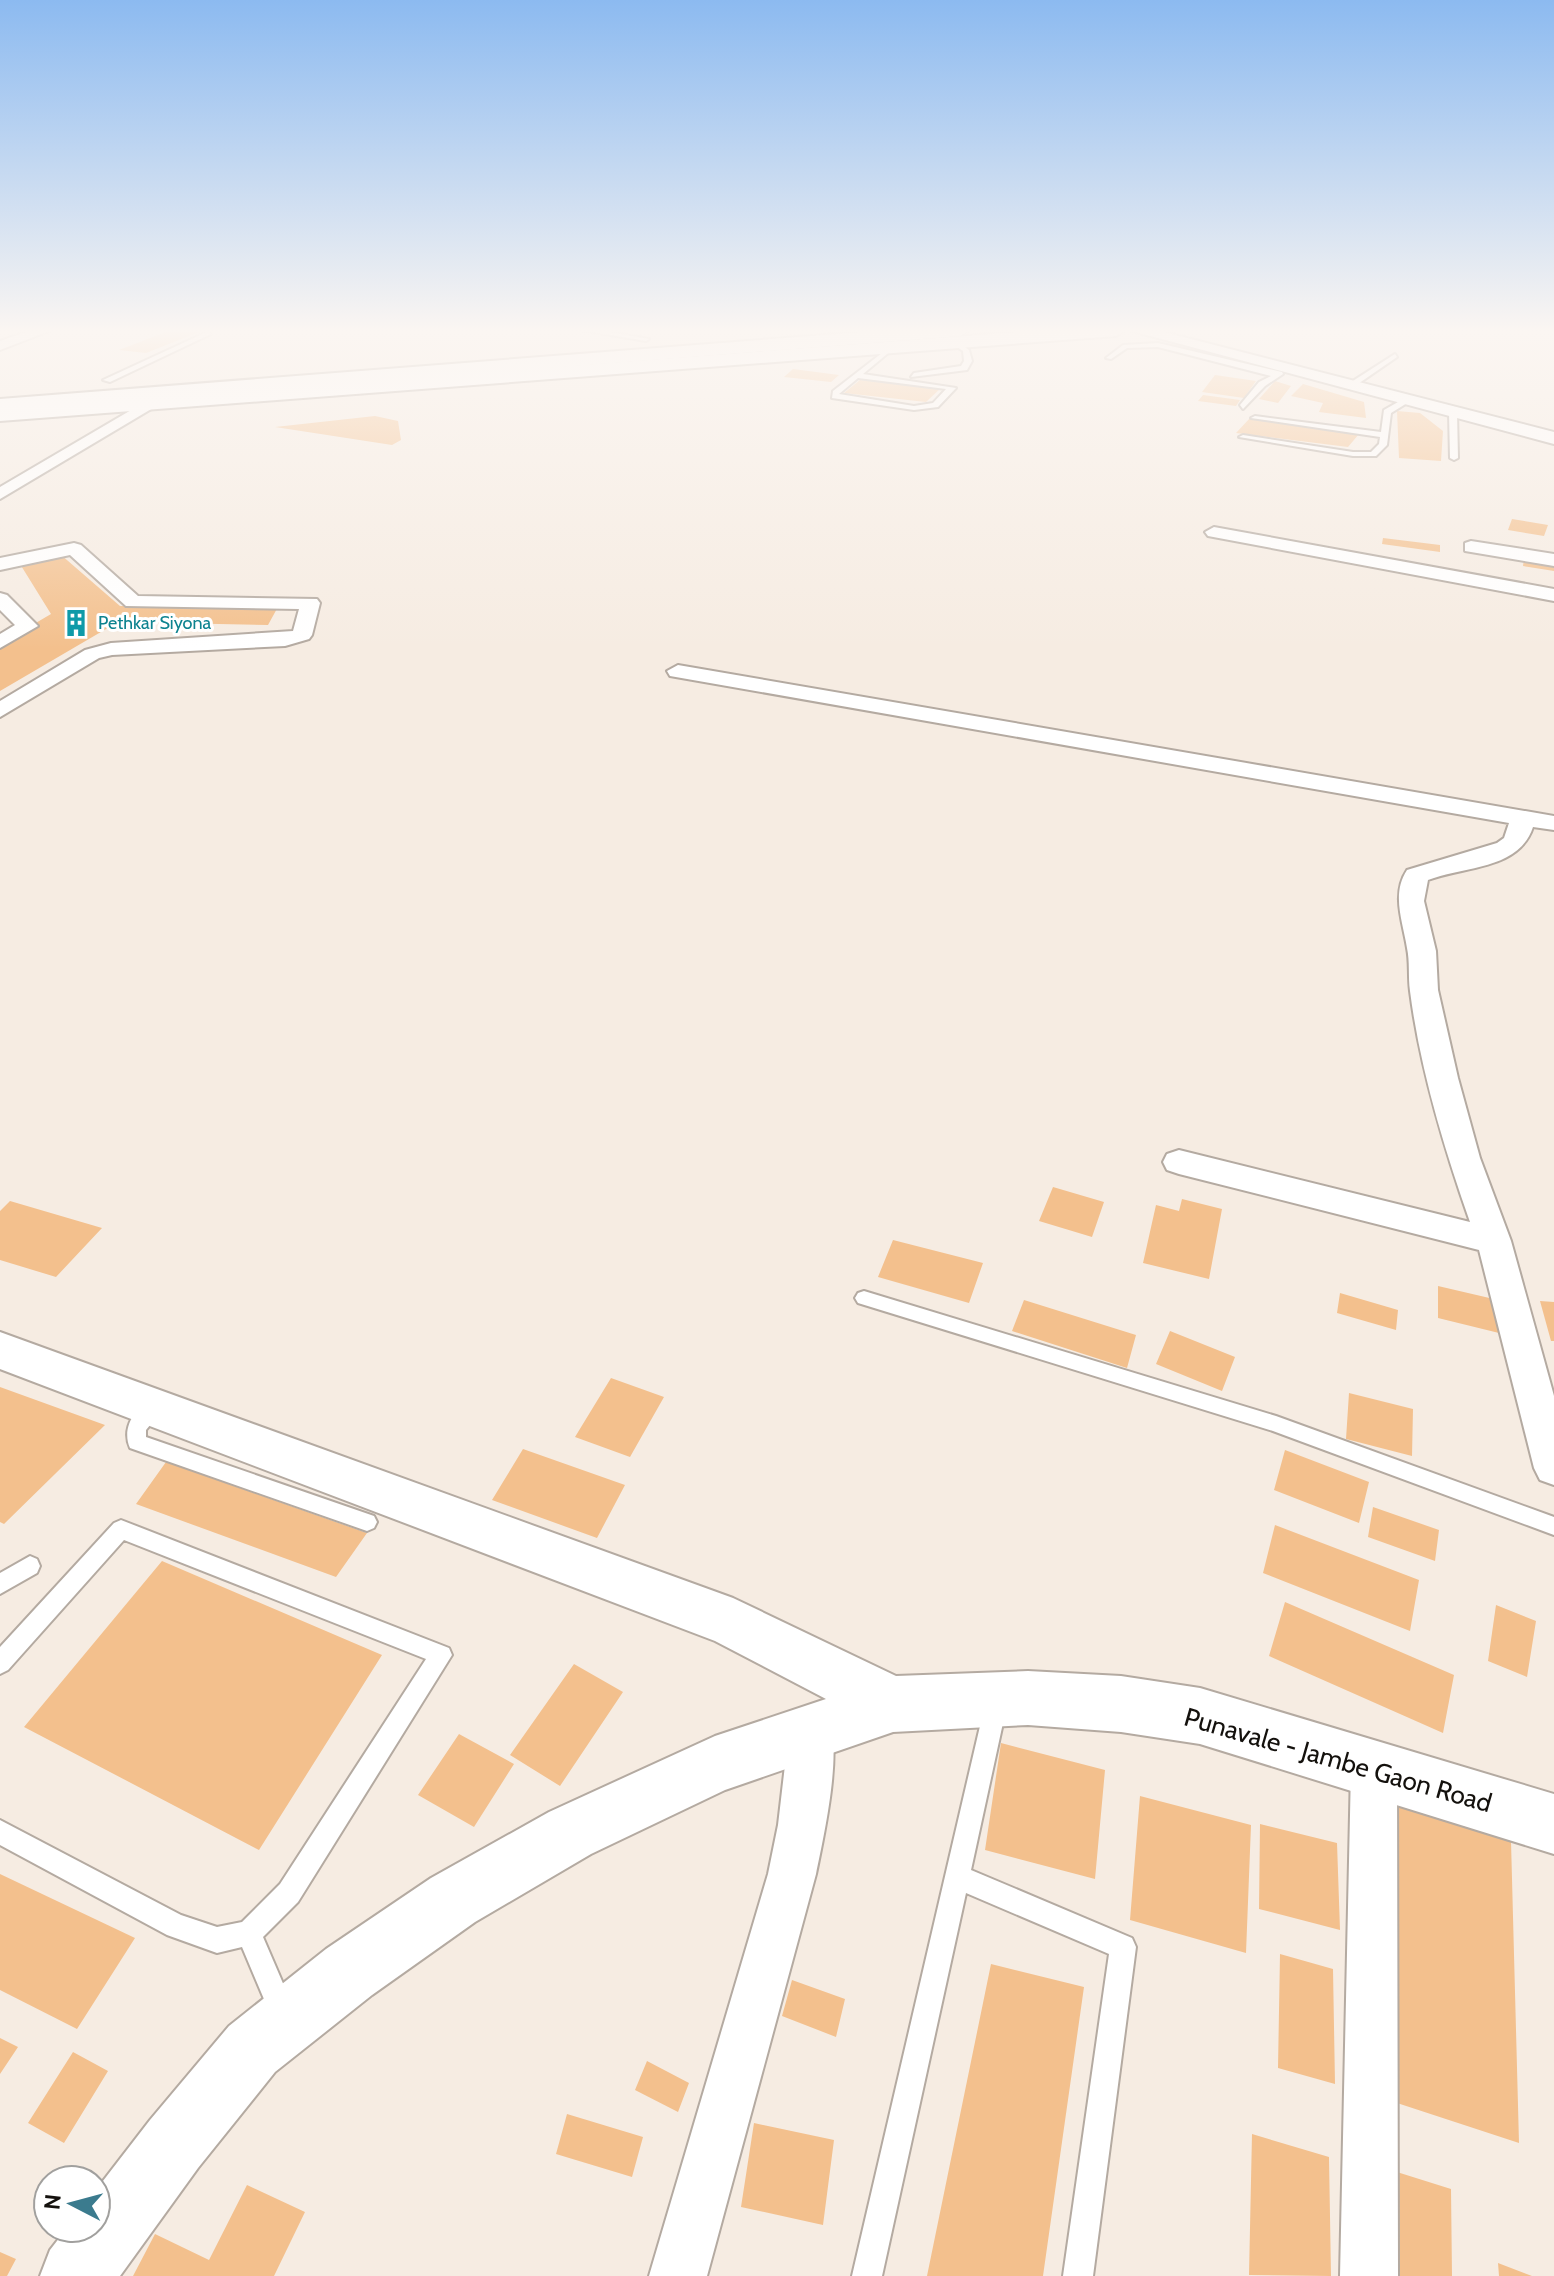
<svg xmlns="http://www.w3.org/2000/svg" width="1554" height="2276" font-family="Cabin,sans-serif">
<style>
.building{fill:#f3c08d}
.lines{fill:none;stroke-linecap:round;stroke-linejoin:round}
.service-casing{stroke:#b4aaa1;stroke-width:4}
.minor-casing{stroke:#b4aaa1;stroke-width:4}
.tertiary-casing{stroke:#b4aaa1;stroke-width:4}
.primary-casing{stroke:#b4aaa1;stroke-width:4}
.trunk-casing{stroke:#b4aaa1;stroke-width:4}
.service{fill:#fff;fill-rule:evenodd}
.minor{fill:#fff;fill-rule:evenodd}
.tertiary{fill:#fff;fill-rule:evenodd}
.primary{fill:#fff;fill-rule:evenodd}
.trunk{fill:#fff;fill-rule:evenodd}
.labels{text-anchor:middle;stroke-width:6;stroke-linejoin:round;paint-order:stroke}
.far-culture-label{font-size:18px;fill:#0d838f;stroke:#fff;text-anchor:start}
.near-street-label{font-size:26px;fill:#14110d;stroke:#fff}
</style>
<rect width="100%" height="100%" fill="#f6ece2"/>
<path class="building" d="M171,330H204L146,353L119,350Z
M793,369L839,375L831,382L784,377Z
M1215,375L1256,381L1244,398L1202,392Z
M860,380L941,388L926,402L844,393Z
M1275,381L1291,386L1278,403L1259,399Z
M1303,384L1364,402L1366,418L1319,412L1323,403L1291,396Z
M1203,395L1240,400L1236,406L1198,401Z
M1397,411L1420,413L1443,431L1441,461L1399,458Z
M375,416L398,421L401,440L392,445L275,427Z
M1250,418L1359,434L1348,447L1236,433Z
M1512,519L1548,525L1544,536L1508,530Z
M1383,538L1440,545V552L1382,544Z
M60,554L120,606L279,605L268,625L118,622L0,691V644L51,614L20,564Z
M1524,559L1554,563V571L1523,566Z
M1053,1187L1104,1202L1092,1237L1039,1221Z
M1182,1199L1222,1209L1209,1279L1143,1263L1156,1205L1179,1211Z
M10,1201L102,1228L56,1277L0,1260V1211Z
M893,1240L983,1263L969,1303L878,1277Z
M1438,1286L1498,1300L1499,1333L1438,1318Z
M1340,1293L1398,1310L1396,1330L1337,1313Z
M1024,1300L1136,1335L1127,1368L1012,1331Z
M1540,1301L1554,1302V1341H1551Z
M1170,1331L1235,1357L1222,1391L1156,1364Z
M611,1378L664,1397L630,1457L575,1437Z
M0,1387L105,1425L4,1524L0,1522Z
M1349,1393L1413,1409L1412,1456L1346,1439Z
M523,1449L625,1485L597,1538L492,1500Z
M1285,1450L1369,1482L1359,1523L1274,1490Z
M166,1462L367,1533L336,1577L136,1504Z
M1373,1507L1439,1530L1435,1561L1368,1537Z
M1275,1525L1419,1580L1410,1631L1263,1573Z
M162,1561L382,1655L259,1850L24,1727Z
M1285,1602L1454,1675L1443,1733L1269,1656Z
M1496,1605L1536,1621L1527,1677L1488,1661Z
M574,1664L623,1692L560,1786L510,1755Z
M459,1734L514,1764L474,1827L418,1795Z
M1001,1743L1105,1770L1095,1879L985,1850Z
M1140,1796L1251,1825L1246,1953L1130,1920Z
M1388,1804L1511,1841L1519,2143L1394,2102Z
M1260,1824L1337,1843L1340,1930L1259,1909Z
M0,1874L135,1938L77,2029L0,1990Z
M1280,1954L1333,1969L1335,2084L1278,2068Z
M991,1964L1084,1987L1043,2276H927Z
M792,1980L845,1999L836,2037L782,2016Z
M0,2038L18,2047L0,2074Z
M73,2052L108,2071L64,2143L28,2123Z
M647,2061L689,2083L678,2112L635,2090Z
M567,2114L643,2137L632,2177L556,2154Z
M754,2123L834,2140L823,2225L741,2207Z
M1252,2134L1329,2157L1331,2276L1249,2275Z
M1381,2167L1451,2189L1452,2276H1381Z
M247,2185L305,2212L274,2276H133L155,2234L209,2260Z
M0,2252L16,2259L7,2276H0Z
M1498,2263L1532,2276H1499Z"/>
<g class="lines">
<g class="service-casing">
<path id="service" d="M581,330H598L649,339L646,341Z
M209,331L211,334L110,382L103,380Z
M953,342H957L969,350L972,361L967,370L911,377L914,373L961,366L964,361L963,351L953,344Z
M1158,343L1282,372L1283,374L1265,386L1243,409L1240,405L1259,382L1271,376L1158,347L1127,348L1111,359L1106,358L1123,345Z
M891,346L893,349L863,374L956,388L938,407L914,410L832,398L833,391ZM858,378L946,389L933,403L914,406L839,394Z
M1395,354L1397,357L1352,388L1345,386Z
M1405,398L1412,400L1391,413L1387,445L1376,456H1353L1239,437L1243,435L1353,452H1371L1379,444L1380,437L1251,418L1255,416L1381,432L1384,410Z
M1453,410L1457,412L1458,458L1454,460L1450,458L1449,412Z
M864,1291L1276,1416L1554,1517V1535L1273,1431L858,1303L855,1298L858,1293Z
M155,1399L162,1401L165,1407L146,1430V1437L374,1516L377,1522L374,1528L367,1531L130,1448C121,1428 135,1406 155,1399Z
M121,1520L449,1648L452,1655L298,1902L263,1937L294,2009L290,2018L281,2022L272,2018L242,1947L217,1953L167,1935L0,1845V1820L181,1915L217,1927L242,1922L280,1884L426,1659L124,1540L8,1670L0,1674V1647L114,1523Z
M30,1556L37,1559L40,1566L37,1573L0,1594V1573Z
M995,1698L1003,1701L1006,1709L971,1870L1132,1938L1136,1947L1093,2276H1063L1109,1954L966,1893L882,2276H852L984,1709L987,1701Z"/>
</g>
<g class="minor-casing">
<path id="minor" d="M32,330H52L0,350V341Z
M150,399L163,402L0,499V487Z
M1214,527L1554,589V601L1208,536L1205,532Z
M1471,541L1554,554V566L1465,551V543Z
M74,543L81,545L138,596L317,599L320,603L312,635L309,639L285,646L112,655L99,658L0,717V701L85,650L111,643L293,631L299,609L126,606L70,555L0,570V558Z
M0,593L7,595L38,626L0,648V634L15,625L0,610Z
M678,665L1554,816V830L1533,827C1519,870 1464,866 1428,880L1424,901L1436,951L1438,990L1458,1078L1480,1158L1511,1241L1554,1396V1485L1540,1480L1534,1468L1479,1250L1179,1174L1167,1170L1163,1162L1167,1154L1179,1150L1470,1222C1444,1148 1420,1069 1410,991C1408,976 1410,962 1407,948C1403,922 1391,894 1407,870L1497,843L1504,838L1509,823L670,676L667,671Z
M812,1708L828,1715C843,1750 824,1835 816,1874L707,2276H649L768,1874L778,1825L789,1731L796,1715Z
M1374,1746L1390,1753L1397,1769L1398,2276H1340L1351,1769L1358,1753Z"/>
</g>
<g class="tertiary-casing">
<path id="tertiary" d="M1128,330H1156L1554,432V444Z
M0,1332L733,1598L896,1676L1028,1671L1121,1676L1200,1688L1554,1794V1854L1200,1744L1121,1732L1028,1725L893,1732L725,1790L591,1854L475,1922L372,1995L275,2072L198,2168L120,2276H40L50,2250L67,2228H96V2190L150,2120L229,2026L326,1949L431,1878L549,1812L715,1736L826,1699L715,1641L0,1369Z"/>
</g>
<g class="primary-casing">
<path id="primary" d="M1043,330H1125L1116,336L0,421V409Z"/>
</g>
<g class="trunk-casing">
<path id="trunk" d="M889,330H969L960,336L0,411V399Z"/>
</g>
<use href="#service" class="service"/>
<use href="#minor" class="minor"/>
<use href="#tertiary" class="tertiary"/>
<use href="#primary" class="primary"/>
<use href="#trunk" class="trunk"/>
</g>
<linearGradient id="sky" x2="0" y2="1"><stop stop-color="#8cbaf0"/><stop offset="0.51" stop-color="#fbf6f2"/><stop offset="1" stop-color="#fbf6f2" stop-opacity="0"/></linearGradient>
<rect width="1554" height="649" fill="url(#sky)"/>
<defs>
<g id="building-bare" transform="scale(2.16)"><path d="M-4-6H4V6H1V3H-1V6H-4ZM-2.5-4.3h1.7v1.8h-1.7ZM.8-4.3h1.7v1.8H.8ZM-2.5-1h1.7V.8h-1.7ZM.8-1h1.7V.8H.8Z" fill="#0f9aa8" stroke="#fff" stroke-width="2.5" paint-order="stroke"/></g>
</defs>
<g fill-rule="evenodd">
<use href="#building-bare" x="76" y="623"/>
</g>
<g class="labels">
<g class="far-culture-label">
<text x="98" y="629">Pethkar Siyona</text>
</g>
<g class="near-street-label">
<text transform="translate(1338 1760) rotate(16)" y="9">Punavale - Jambe Gaon Road</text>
</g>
</g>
<g transform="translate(72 2204) rotate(276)"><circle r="38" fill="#ffffff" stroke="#a1a09e" stroke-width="2"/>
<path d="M0-6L14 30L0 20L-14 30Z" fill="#3b7b8e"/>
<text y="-12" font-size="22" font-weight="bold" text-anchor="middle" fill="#14110d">N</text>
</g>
</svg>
